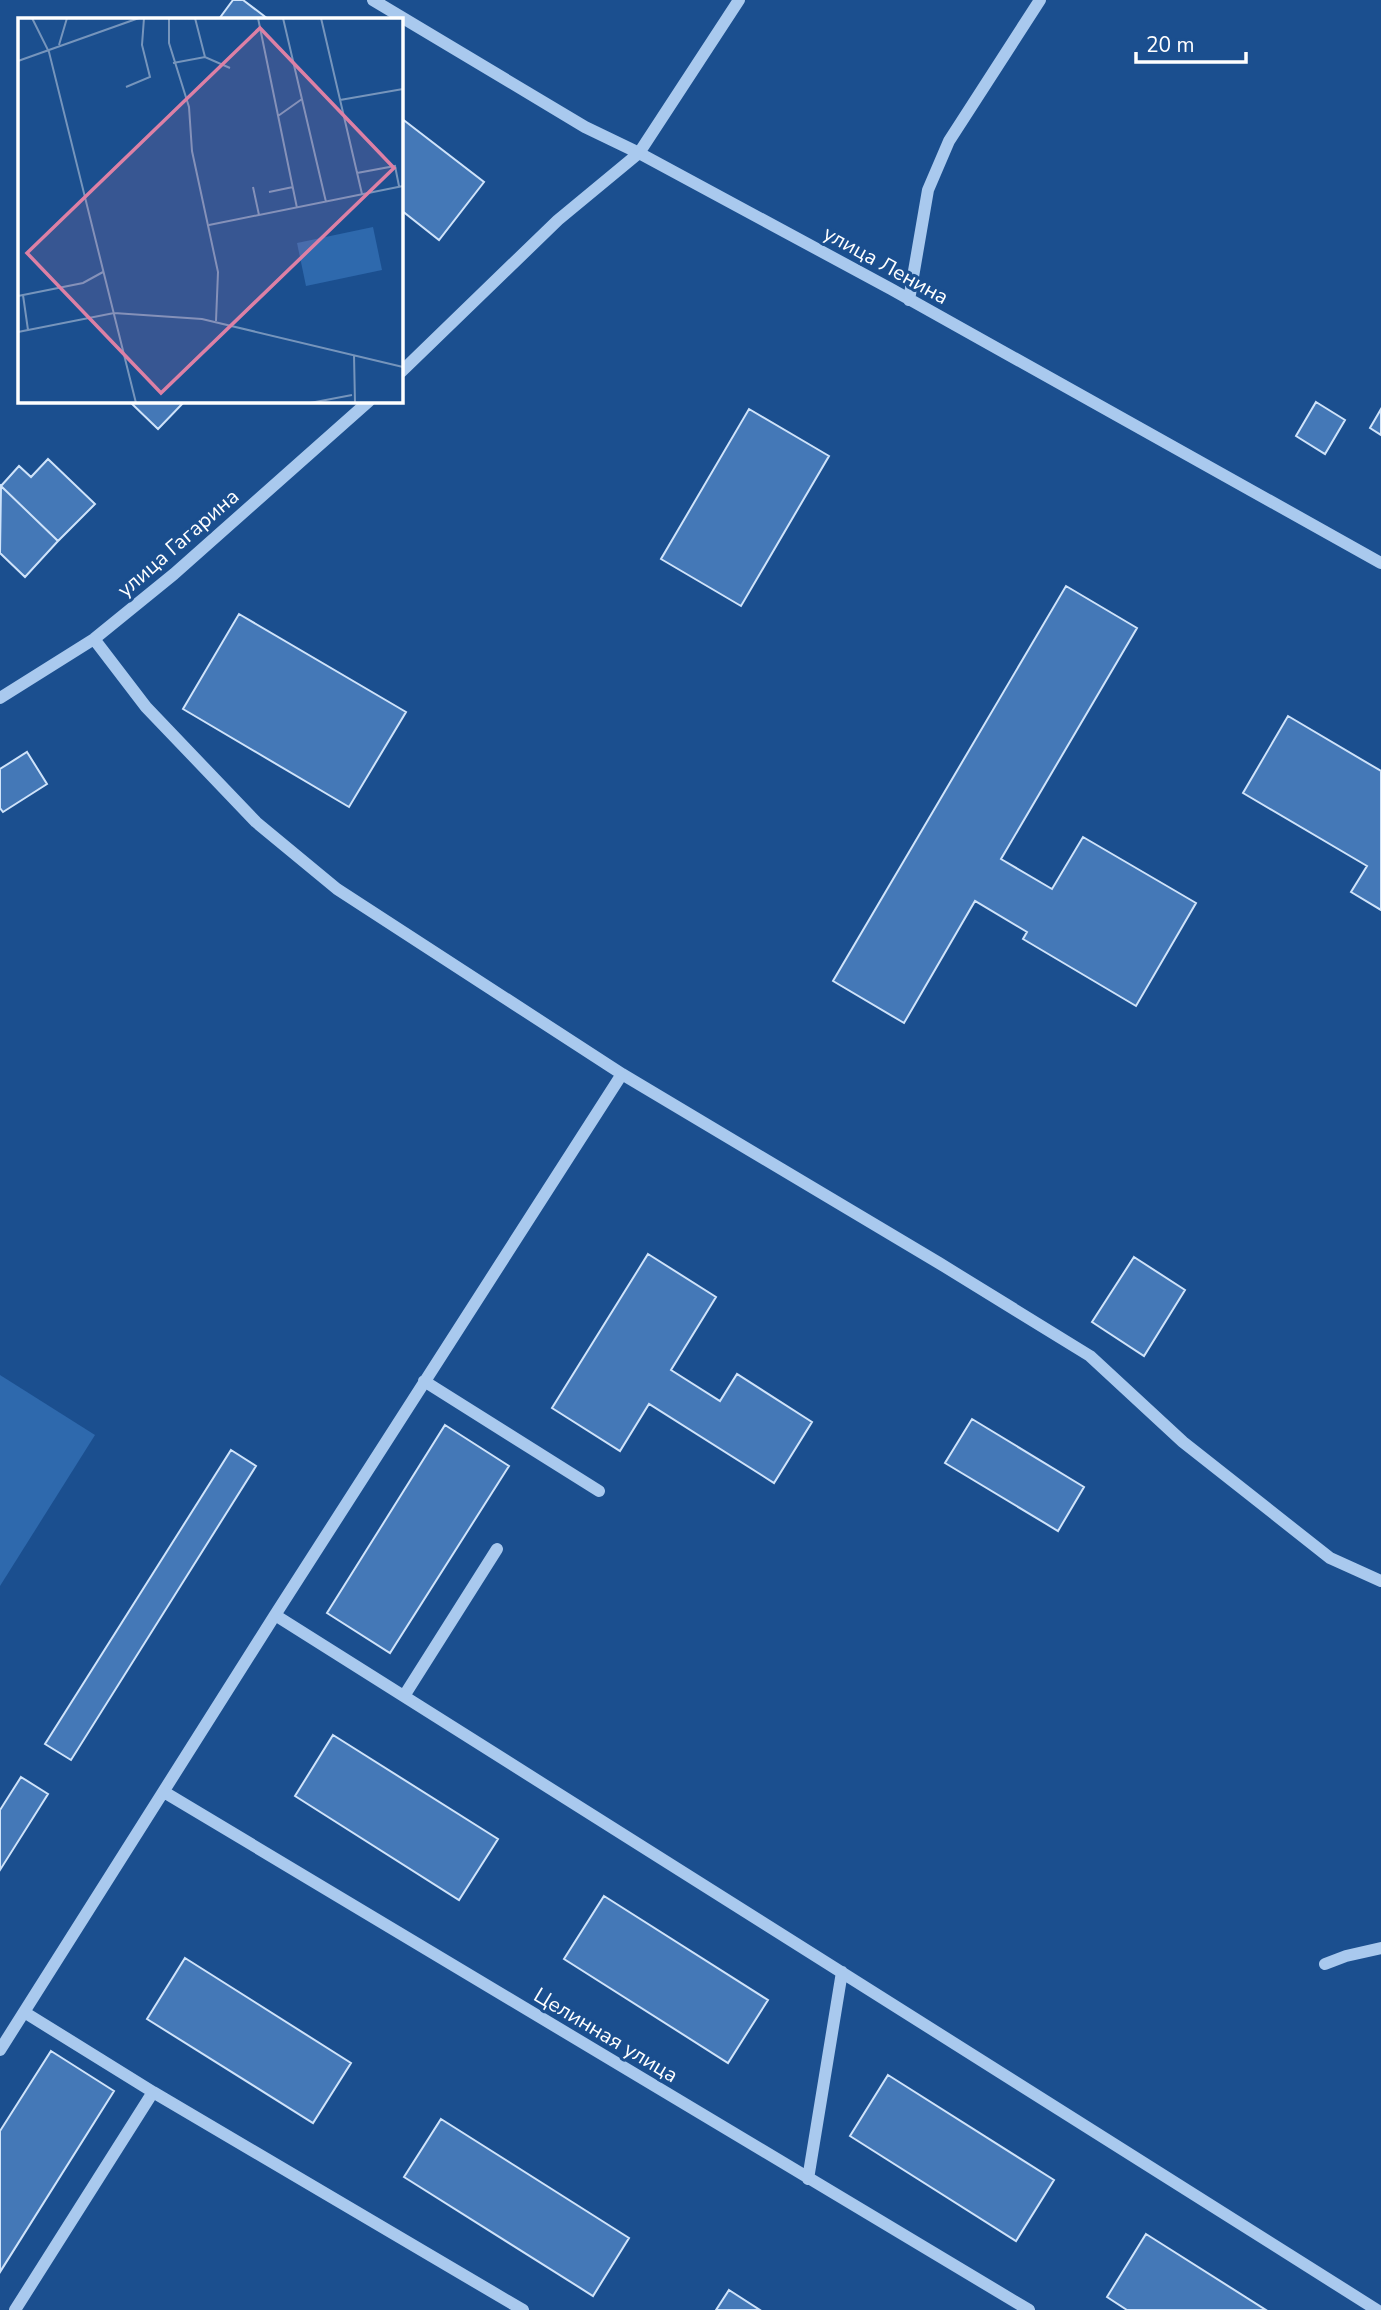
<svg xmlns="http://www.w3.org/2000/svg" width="1381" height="2310" font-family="'Nunito Sans',sans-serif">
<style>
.green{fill:#2e69ad}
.building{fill:#4478b7;stroke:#cfe3fa;stroke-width:2}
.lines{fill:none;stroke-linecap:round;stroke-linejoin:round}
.minor{stroke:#a9c9ee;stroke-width:12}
.labels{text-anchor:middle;stroke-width:6;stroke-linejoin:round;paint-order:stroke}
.street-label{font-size:21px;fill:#fff;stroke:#1b4f8f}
.inset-road{fill:none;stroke:#7695bc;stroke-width:2}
.view{fill:#dd80a5;fill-opacity:0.15;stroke:#dd80a5;stroke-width:3.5}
.inset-edge{fill:none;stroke:#fff;stroke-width:3.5}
</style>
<rect width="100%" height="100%" fill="#1b4f8f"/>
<path class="green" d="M0,1375L95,1435L0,1586Z"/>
<path class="building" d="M233,0H243L268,19H219Z
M401,118L484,182L439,240L401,210Z
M129,401H185L158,429Z
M1316,402L1345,420L1325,454L1296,436Z
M749,409L829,456L741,606L661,559Z
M1381,409V435L1370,428Z
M48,459L95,504L58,541L1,486L19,466L31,477Z
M1,486L58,541L25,577L0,553Z
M1066,586L1137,628L1001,859L1052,889L1083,837L1196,903L1136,1006L1023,939L1027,932L975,901L904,1023L833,981Z
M239,614L406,712L349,807L183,709Z
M1288,716L1381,771V910L1351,892L1367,866L1243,793Z
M27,752L47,784L3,812L0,808V769Z
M648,1254L716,1297L671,1370L720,1401L737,1374L812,1422L774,1483L649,1404L620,1451L552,1408Z
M1134,1257L1185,1290L1144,1356L1092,1322Z
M972,1419L1084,1487L1058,1531L945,1463Z
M445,1425L509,1466L390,1653L327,1613Z
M231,1450L256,1466L71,1760L45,1744Z
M333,1735L498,1839L459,1900L295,1796Z
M21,1777L48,1794L0,1870V1810Z
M604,1896L768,2000L728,2063L564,1959Z
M185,1958L351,2063L313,2123L147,2019Z
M51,2051L114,2091L0,2272V2131Z
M888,2075L1054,2180L1016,2241L850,2136Z
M441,2119L629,2238L593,2296L404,2177Z
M1146,2234L1266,2310H1127L1107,2297Z
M729,2290L760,2310H716Z"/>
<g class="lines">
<path class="minor" d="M373,0L585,127L639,153L891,289L1381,563
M909,300L928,190L949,141L1040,0
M401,372L558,220L639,153L739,0
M94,639L146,707L256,822L337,889L622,1074L939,1263L1090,1356L1183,1442L1330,1558L1381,1581
M0,698L94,639L174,574L369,401
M424,1381L599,1491
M275,1615L1377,2310
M404,1696L497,1549
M164,1792L1029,2310
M1325,1964L1346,1956L1381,1948
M24,2012L153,2092L523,2310
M0,2050L275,1615L622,1074
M808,2179L842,1972
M15,2310L153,2092"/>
</g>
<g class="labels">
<g class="street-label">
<text transform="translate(886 265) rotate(29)" y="7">улица Ленина</text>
<text transform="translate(178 543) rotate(-41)" y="7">улица Гагарина</text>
<text transform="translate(606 2035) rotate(31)" y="7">Целинная улица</text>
</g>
</g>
<g transform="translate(18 18)">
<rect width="385" height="385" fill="#1b4f8f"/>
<path d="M355,209L364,252L288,268L279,225Z" fill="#2e69ad"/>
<path class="inset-road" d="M14,0L31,34L118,385M151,0V25L171,89L174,133L200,254L198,303M177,0L187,39M240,0L279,190M265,0L308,184M303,0L344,176M41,27L49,0M0,43L121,0M155,45L187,39L212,50M108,69L132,59L124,27L126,0M322,82L385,71M260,98L284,81M339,155L377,148L381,168M235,169L241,197M251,174L275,169M191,207L385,168M5,277L10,312M0,278L65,265L85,254M0,314L96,295L184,301L385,349M336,337L337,385M292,385L334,377"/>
<path class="view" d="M242,10L376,150L143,375L9,235Z"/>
<rect width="385" height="385" class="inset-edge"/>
</g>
<path d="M1136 52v10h110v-10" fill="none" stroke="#ffffff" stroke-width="3.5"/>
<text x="1146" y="52" font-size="21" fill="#ffffff" stroke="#1b4f8f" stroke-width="5" paint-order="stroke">20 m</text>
</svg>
